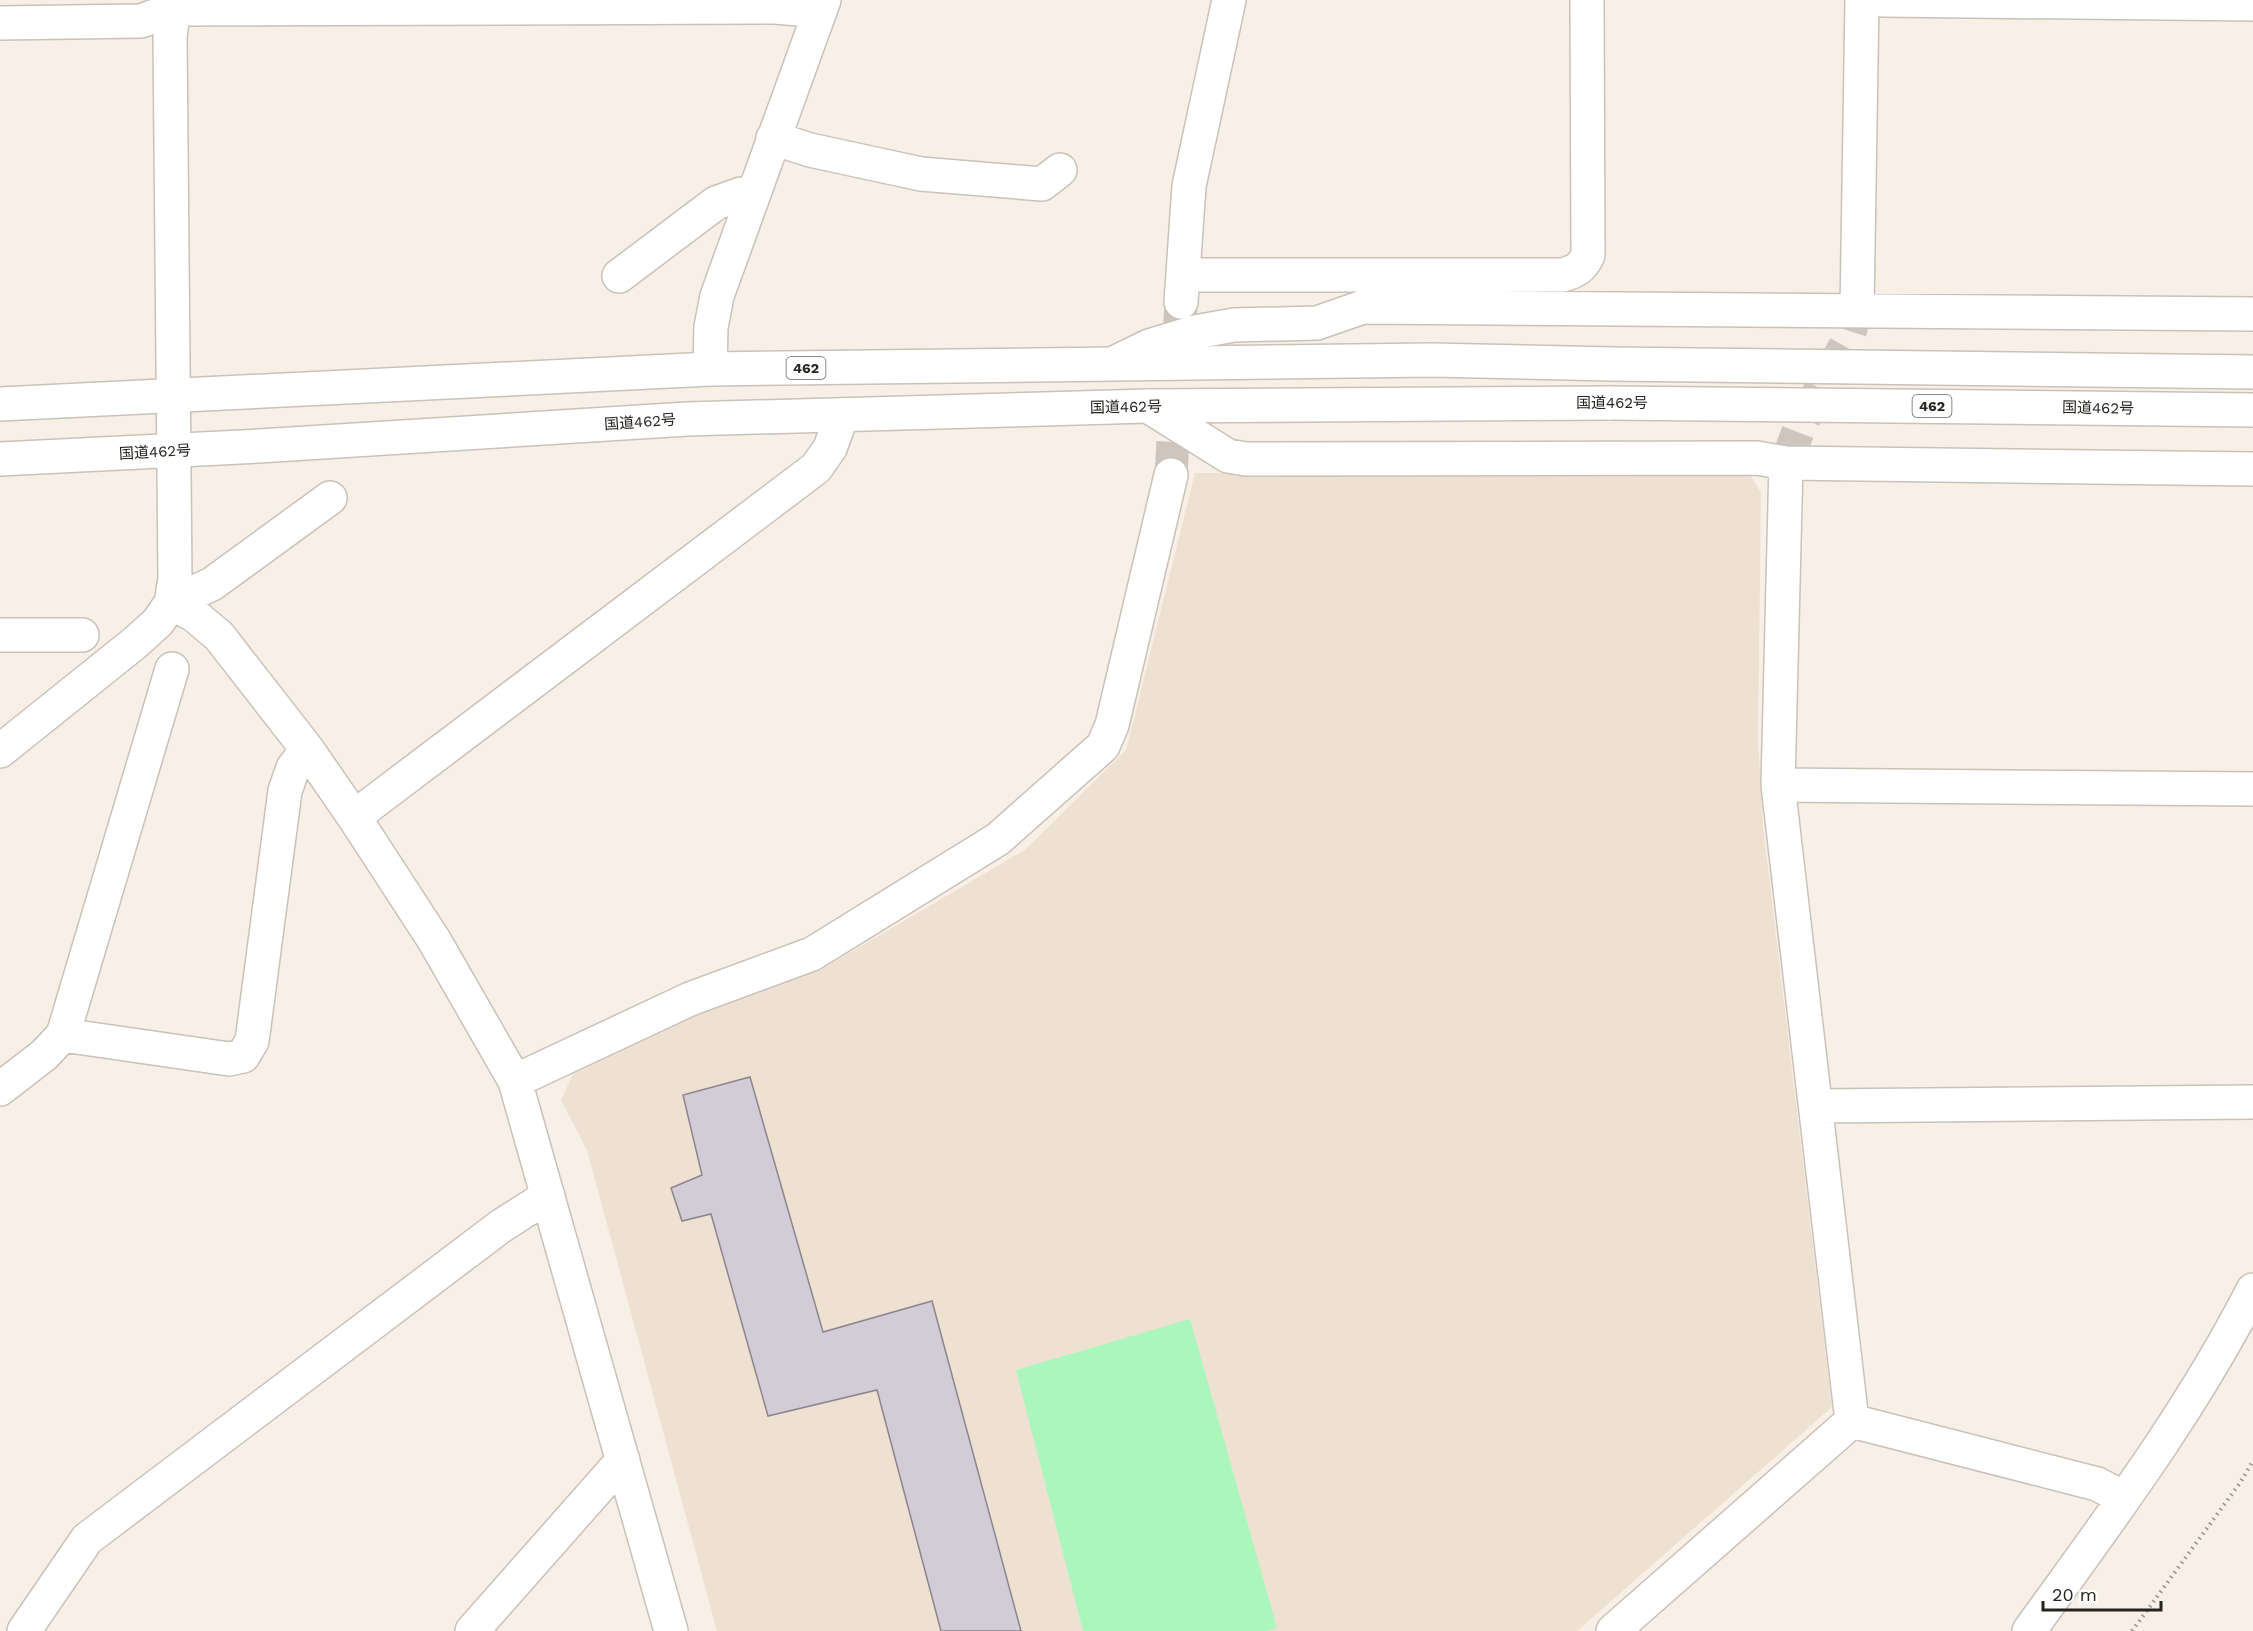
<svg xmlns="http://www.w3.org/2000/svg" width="2253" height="1631" font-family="'Work Sans','Noto Sans JP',sans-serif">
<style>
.built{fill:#efe1d2}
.green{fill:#abf6bd}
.building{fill:#d1ccd6;stroke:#8a858f;stroke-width:1.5}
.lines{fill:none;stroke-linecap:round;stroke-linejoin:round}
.minor-tunnel{stroke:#cec6be;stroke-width:33;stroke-dasharray:33 16;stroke-linecap:butt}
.minor-casing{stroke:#cac1b9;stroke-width:36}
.highway-casing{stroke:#cac1b9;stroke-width:36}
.path{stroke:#97908a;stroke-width:4;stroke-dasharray:1.5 4.5;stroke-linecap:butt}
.minor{stroke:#fff;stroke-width:33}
.highway{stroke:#fff;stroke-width:33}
.highway-bridge-casing{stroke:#cac1b9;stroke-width:36;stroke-linecap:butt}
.highway-bridge{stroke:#fff;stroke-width:33}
.labels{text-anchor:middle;stroke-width:4.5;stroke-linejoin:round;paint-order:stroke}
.shield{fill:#fefefe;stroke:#686563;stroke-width:1.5}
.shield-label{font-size:14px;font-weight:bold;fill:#272420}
.street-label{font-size:15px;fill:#272420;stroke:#fefefe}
</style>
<rect width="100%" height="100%" fill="#f8efe6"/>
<path class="built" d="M1195,473H1749L1761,493L1758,741L1763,826L1832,1407L1577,1631H717L587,1150L561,1100L573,1074L694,1017L819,971L1026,849L1126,750Z"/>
<path class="green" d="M1190,1319L1277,1628L1266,1631H1083L1016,1370Z"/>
<path class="building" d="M750,1077L823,1332L932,1301L1021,1631H941L877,1390L768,1416L711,1214L682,1221L671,1188L702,1175L683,1095Z"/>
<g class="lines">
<path class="minor-tunnel" d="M1786,463L1801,424L1846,344L1857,310
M1171,475L1181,302"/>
<g class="minor-casing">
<path id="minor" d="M1883,0L2253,4
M0,23L141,21L174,9L775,7L799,9L819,14
M773,138L810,150L921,174L1042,184L1060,170
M1183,275H1563C1576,271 1582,268 1588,255L1587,0
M619,276L716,203L741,194H753
M1181,302L1189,186L1229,0
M1857,310L1862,0
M1114,363L1149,346L1195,332L1234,325L1317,323L1363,307L2253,314
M710,369L711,327L717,296L824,0
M1148,406L1228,456L1246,459L1757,458L1786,463L2253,469
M1786,463L1778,785L1852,1421
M171,603L194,615L219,636L307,749L354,817L434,940L515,1081L671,1631
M171,603L212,584L330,498
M0,635H82
M0,751L136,642L158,622L171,603L175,579L170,37L175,0
M1778,785L2253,789
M354,817L816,468L830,448L842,415
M63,1035L229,1059L243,1056L252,1041L285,791L293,768L307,749
M515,1081L690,999L812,954L998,839L1103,746L1112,725L1171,475
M0,1089L44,1055L63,1035L172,669
M1816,1106L2253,1102
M1852,1421L2097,1484L2124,1498
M24,1631L87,1539L501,1226L548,1196
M472,1631L623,1460
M1613,1631L1852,1421
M2029,1631C2109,1520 2190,1413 2253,1290"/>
</g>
<g class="highway-casing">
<path id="highway" d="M0,404L710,369L1432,360L1612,364
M0,459L259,446L687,419L1148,406L1611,403"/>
</g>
<path class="path" d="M2132,1631L2240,1483L2253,1461"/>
<use href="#minor" class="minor"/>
<use href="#highway" class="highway"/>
<g class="highway-bridge-casing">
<path id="highway-bridge" d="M1612,364L2253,372
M1611,403L2253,410"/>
</g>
<use href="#highway-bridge" class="highway-bridge"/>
</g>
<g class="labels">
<g class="shield">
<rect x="786.5" y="357" width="39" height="22" rx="4.5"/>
<rect x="1912.5" y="395" width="39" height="22" rx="4.5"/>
</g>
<g class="shield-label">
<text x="806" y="373">462</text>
<text x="1932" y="411">462</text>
</g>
<g class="street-label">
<text x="1612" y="408">国道462号</text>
<text transform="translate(1126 407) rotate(-1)" y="5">国道462号</text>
<text transform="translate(2098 408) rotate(1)" y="5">国道462号</text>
<text transform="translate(640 422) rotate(-4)" y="5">国道462号</text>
<text transform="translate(155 452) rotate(-3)" y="5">国道462号</text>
</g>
</g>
<path d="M2043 1601v9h118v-9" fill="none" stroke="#272420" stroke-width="3"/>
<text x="2052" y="1601" font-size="18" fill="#272420" stroke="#fefefe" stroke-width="4.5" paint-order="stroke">20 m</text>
</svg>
